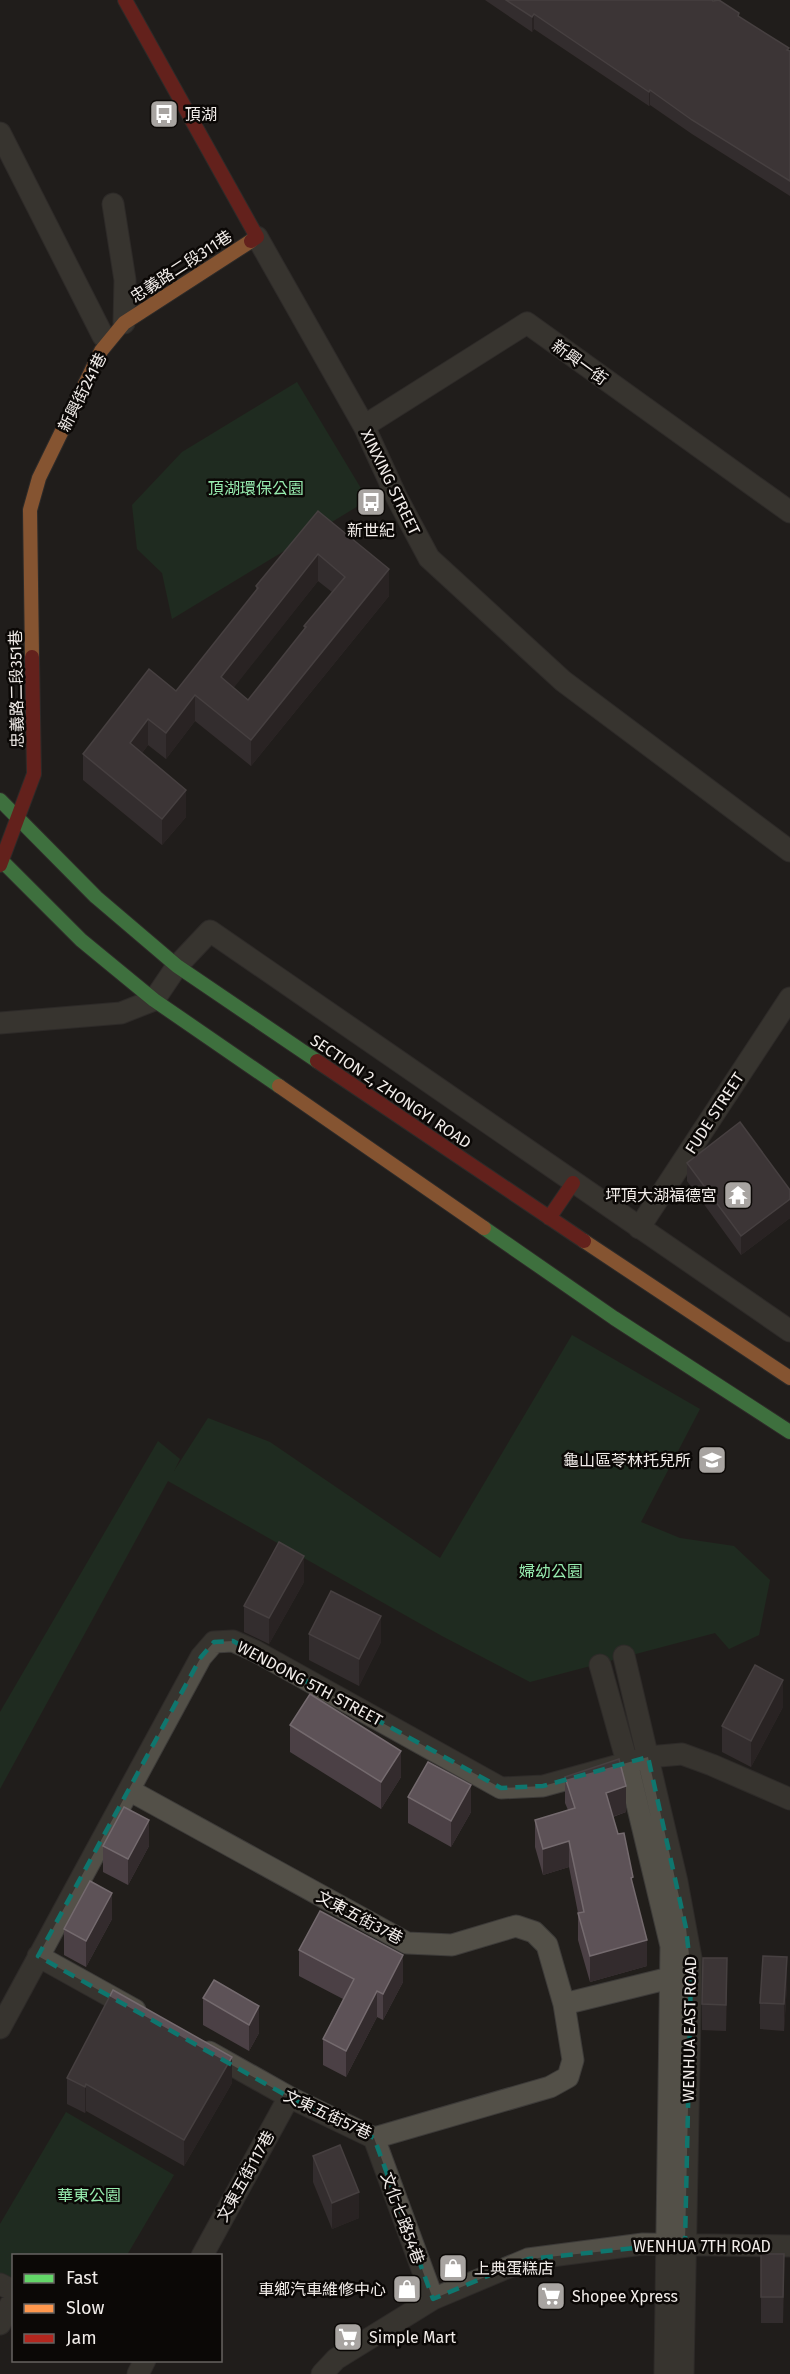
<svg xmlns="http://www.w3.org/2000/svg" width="790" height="2374" font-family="'Fira Sans','Noto Sans TC',sans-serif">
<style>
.green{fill:#1d3d26}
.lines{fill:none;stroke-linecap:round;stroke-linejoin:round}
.street-casing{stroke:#3d3b39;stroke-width:23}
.fast-casing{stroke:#3d3b39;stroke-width:16}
.slow-casing{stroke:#3d3b39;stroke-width:16}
.jam-casing{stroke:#3d3b39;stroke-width:16}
.street{stroke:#535048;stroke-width:21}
.fast{stroke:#63d668;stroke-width:14}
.slow{stroke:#ff974d;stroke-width:14}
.jam{stroke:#b3261e;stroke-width:14}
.wall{fill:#4b4045;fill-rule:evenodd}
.shaded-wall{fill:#332b2d}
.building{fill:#5d5257;stroke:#746a6e;stroke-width:1.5;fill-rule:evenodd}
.marked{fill:none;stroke:#0f766e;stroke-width:4.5;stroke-dasharray:12 8;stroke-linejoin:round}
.labels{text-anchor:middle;stroke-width:5;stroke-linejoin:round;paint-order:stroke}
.poi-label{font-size:16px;fill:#f1ece9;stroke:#0b0806;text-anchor:start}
.street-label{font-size:16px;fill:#f1ece9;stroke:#0b0806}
.park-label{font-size:16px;fill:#96ebae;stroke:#0b0806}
</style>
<rect width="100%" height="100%" fill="#211e1b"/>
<path class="green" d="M297,382L368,500L172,619L162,573L137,549L132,505L182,452Z
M572,1335L700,1409L641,1522L680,1538L734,1546L770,1580L759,1635L729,1649L715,1633L530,1682L442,1636L168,1481L0,1789V1712L158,1441L180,1459L174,1471L208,1418L270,1442L440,1558Z
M66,2112L174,2175L127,2255L14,2256L13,2281L0,2273V2224Z"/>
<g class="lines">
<g class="street-casing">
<path id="street" d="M0,133L103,336
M113,204L125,280L124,323
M257,237L364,426L397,498L429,558L563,681L790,851
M364,426L527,323L790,512
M0,1023L121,1013L154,1000L177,966L210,931L790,1331
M639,1228L790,998
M624,1656L677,1882L691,1958L683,2374
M600,1665L627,1762L671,1946L665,2374
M129,1790L407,1943L452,1945L516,1926L534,1932L547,1945L564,2004L573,2060L568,2077L550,2087L374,2138L289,2097L209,2052
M38,1956L135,2010
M564,2004L682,1975
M0,2028L201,1657L214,1642L233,1641L255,1651L501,1788L543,1786L648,1757L682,1754L712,1765L790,1799
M374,2138L433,2299
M202,2256L289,2097
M0,2284L14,2291
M0,2324L14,2298
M138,2374L145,2360
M322,2374L336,2359L433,2299L528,2259L643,2244L790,2246"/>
</g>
<g class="fast-casing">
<path id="fast" d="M0,800L96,897L177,966L317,1061
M0,859L81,940L154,1000L279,1086
M484,1228L614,1318L790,1432"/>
</g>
<g class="slow-casing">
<path id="slow" d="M32,657L30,510L39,478L101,351L124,323L251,241
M279,1086L484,1228
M584,1241L790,1378"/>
</g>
<g class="jam-casing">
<path id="jam" d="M125,0L257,237L251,241
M0,865L34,774L32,657
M317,1061L584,1241
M549,1218L573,1183"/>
</g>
<use href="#street" class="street"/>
<use href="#fast" class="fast"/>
<use href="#slow" class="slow"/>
<use href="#jam" class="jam"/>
</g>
<path class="wall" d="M485,0H712L739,17L790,51V196L692,134L650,105L649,106L534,29L532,32Z
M318,511L389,596L251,766L195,721L166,759L148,745L142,753L186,817L162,845L83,780V754L176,691L256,591V586ZM318,581L332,592L304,626V630L248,700L233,688Z
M687,1163L790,1190V1218L741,1255L687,1181Z
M304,1582L269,1644L244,1632V1606Z
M309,1634L381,1642L359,1686L309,1660Z
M783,1707L751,1767L722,1752V1726Z
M290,1725L401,1777L381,1809L290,1752Z
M565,1777L626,1812L613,1817L633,1886L647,1966L590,1982L578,1940V1913L569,1867L543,1875L535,1847V1820L568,1810L565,1803Z
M408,1797L471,1812L451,1847L408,1823Z
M103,1846H149L128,1885L103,1872Z
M112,1919L86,1967L64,1955V1929Z
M299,1950L403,1982L383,2020L377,2017L346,2077L323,2065V2039L343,1999L299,1976Z
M787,1984L784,2031L760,2029V2003Z
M727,1985L726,2031L702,2030V2004Z
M203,1998L259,2006V2033L249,2051L203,2025Z
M67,2078L232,2083L184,2166L86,2111L85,2113L67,2104Z
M313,2156L359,2218L332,2229L313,2182Z
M761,2254L784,2280L783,2323H761Z"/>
<path class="shaded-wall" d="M534,14V29L532,32V17Z
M650,90V105L649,106V92Z
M318,554V581L221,704V677Z
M389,569V596L251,766V740Z
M195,695V721L166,759V733Z
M148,719V745L130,769V743Z
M186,790V817L162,845V819Z
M790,1199V1218L741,1255V1236Z
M304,1556V1582L269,1644V1618Z
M381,1616V1642L359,1686V1659Z
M783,1680V1707L751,1767V1741Z
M401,1751V1777L381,1809V1782Z
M471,1785V1812L451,1847V1821Z
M626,1786V1812L606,1819V1793Z
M149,1820V1846L128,1885V1859Z
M569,1841V1867L543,1875V1849Z
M112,1893V1919L86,1967V1941Z
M647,1940V1966L590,1982V1956Z
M403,1955V1982L383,2020V1994Z
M787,1957V1984L784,2031V2004Z
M377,1991V2017L346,2077V2051Z
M259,2006V2033L249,2051V2025Z
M232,2057V2083L184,2166V2140Z
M86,2084V2111L85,2113V2087Z
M359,2192V2218L332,2229V2203Z"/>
<path class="building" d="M506,0H712L713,1L719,0L739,13L738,16L789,48L787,50L790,51V181L692,120L650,90L649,92L534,14L532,17Z
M318,511L389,569L251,740L195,695L166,733L148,719L130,743L186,790L162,819L83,754L149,669L176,691L258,588L256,586ZM318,554L345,577L304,626L306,627L248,700L221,677Z
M740,1122L790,1190V1199L741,1236L687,1163Z
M279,1542L304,1556L269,1618L244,1606Z
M331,1591L381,1616L359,1659L309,1634Z
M755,1665L783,1680L751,1741L722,1726Z
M310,1694L401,1751L381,1782L290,1725Z
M619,1759L626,1786L606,1793L618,1834L624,1833L633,1877L631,1878L647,1940L590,1956L578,1913L584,1912L569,1841L543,1849L535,1820L575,1808L565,1777Z
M428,1762L471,1785L451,1821L408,1797Z
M124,1807L149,1820L128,1859L103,1846Z
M90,1881L112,1893L86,1941L64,1929Z
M320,1911L403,1955L383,1994L377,1991L346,2051L323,2039L354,1979L299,1950Z
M763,1956L787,1957L784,2004L760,2003Z
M703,1958H727L726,2005L702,2004Z
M214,1980L259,2006L249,2025L203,1998Z
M113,1990L232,2057L184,2140L86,2084L85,2087L67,2078Z
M340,2145L359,2192L332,2203L313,2156Z
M761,2254H784L783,2297H761Z"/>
<path d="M0 0H790V2374H0ZM233,1641L501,1788L543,1786L648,1757L686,1928L691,1973L685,2243L528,2259L433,2299L374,2138L289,2097L38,1956L201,1657L214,1642Z" fill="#211e1b" fill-opacity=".55" fill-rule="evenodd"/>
<path class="marked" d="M233,1641L501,1788L543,1786L648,1757L686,1928L691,1973L685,2243L528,2259L433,2299L374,2138L289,2097L38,1956L201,1657L214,1642Z"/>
<defs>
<g id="bus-square" transform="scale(1.5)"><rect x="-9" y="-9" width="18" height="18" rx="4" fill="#a8a4a1" stroke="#0b0806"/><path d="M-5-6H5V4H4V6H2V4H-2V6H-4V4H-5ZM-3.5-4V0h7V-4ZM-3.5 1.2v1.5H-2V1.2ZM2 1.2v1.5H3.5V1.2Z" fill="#fff"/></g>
<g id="temple-square" transform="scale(1.5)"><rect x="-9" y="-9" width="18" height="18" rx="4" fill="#a8a4a1" stroke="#0b0806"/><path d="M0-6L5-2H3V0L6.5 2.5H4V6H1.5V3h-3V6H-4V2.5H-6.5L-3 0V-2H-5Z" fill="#fff"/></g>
<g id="school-square" transform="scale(1.5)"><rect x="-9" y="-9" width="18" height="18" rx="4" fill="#a8a4a1" stroke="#0b0806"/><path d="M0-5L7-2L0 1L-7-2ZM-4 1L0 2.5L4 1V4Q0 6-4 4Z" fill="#fff"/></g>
<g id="shop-square" transform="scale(1.5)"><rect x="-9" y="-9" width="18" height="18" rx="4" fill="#a8a4a1" stroke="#0b0806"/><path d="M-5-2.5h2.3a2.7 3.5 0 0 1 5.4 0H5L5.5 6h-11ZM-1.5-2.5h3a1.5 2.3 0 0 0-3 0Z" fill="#fff"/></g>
<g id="supermarket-square" transform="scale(1.5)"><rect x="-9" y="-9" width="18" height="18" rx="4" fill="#a8a4a1" stroke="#0b0806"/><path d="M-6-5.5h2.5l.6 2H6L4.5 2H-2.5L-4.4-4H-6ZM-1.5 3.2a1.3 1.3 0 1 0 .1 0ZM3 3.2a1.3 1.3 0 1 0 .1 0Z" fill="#fff"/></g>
</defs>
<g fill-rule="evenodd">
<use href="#bus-square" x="164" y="114"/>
<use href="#bus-square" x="371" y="502"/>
<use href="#temple-square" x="738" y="1195"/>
<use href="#school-square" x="712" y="1460"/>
<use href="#shop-square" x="453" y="2268"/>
<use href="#shop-square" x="407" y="2289"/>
<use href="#supermarket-square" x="551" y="2296"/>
<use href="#supermarket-square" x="348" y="2337"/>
</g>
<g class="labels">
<g class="poi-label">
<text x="185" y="120">頂湖</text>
<text x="371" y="536" text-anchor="middle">新世紀</text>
<text x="717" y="1201" text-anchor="end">坪頂大湖福德宮</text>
<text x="691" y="1466" text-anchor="end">龜山區苓林托兒所</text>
<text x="474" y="2274">上典蛋糕店</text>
<text x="386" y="2295" text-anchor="end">車鄉汽車維修中心</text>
<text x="572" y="2302">Shopee Xpress</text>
<text x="369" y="2343">Simple Mart</text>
</g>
<g class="street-label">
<text transform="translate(181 266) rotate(-33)" y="6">忠義路二段311巷</text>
<text transform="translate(580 362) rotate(36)" y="6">新興一街</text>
<text transform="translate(82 392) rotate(-63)" y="6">新興街241巷</text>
<text transform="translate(391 482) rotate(64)" y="6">XINXING STREET</text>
<text transform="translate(16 689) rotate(-91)" y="6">忠義路二段351巷</text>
<text transform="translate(391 1091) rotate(34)" y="6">SECTION 2, ZHONGYI ROAD</text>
<text transform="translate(714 1113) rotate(-57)" y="6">FUDE STREET</text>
<text transform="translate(310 1683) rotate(28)" y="6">WENDONG 5TH STREET</text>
<text transform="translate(360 1917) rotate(28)" y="6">文東五街37巷</text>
<text transform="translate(689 2029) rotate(-89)" y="6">WENHUA EAST ROAD</text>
<text transform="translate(328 2114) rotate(25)" y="6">文東五街57巷</text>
<text transform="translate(245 2176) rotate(-61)" y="6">文東五街117巷</text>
<text transform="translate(403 2218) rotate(70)" y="6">文化七路54巷</text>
<text x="702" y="2252">WENHUA 7TH ROAD</text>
</g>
<g class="park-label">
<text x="256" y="494">頂湖環保公園</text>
<text x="551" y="1577">婦幼公園</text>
<text x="89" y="2201">華東公園</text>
</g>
</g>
<rect x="12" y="2254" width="210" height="108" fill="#0b0806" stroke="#676361" stroke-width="1.5"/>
<rect x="24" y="2274" width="30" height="9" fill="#63d668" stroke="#676361" stroke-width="1.5"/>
<text x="66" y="2284" font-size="18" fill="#f1ece9">Fast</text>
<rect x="24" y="2304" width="30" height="9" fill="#ff974d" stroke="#676361" stroke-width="1.5"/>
<text x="66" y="2314" font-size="18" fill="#f1ece9">Slow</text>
<rect x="24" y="2334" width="30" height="9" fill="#b3261e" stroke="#676361" stroke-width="1.5"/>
<text x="66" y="2344" font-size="18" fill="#f1ece9">Jam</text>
</svg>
